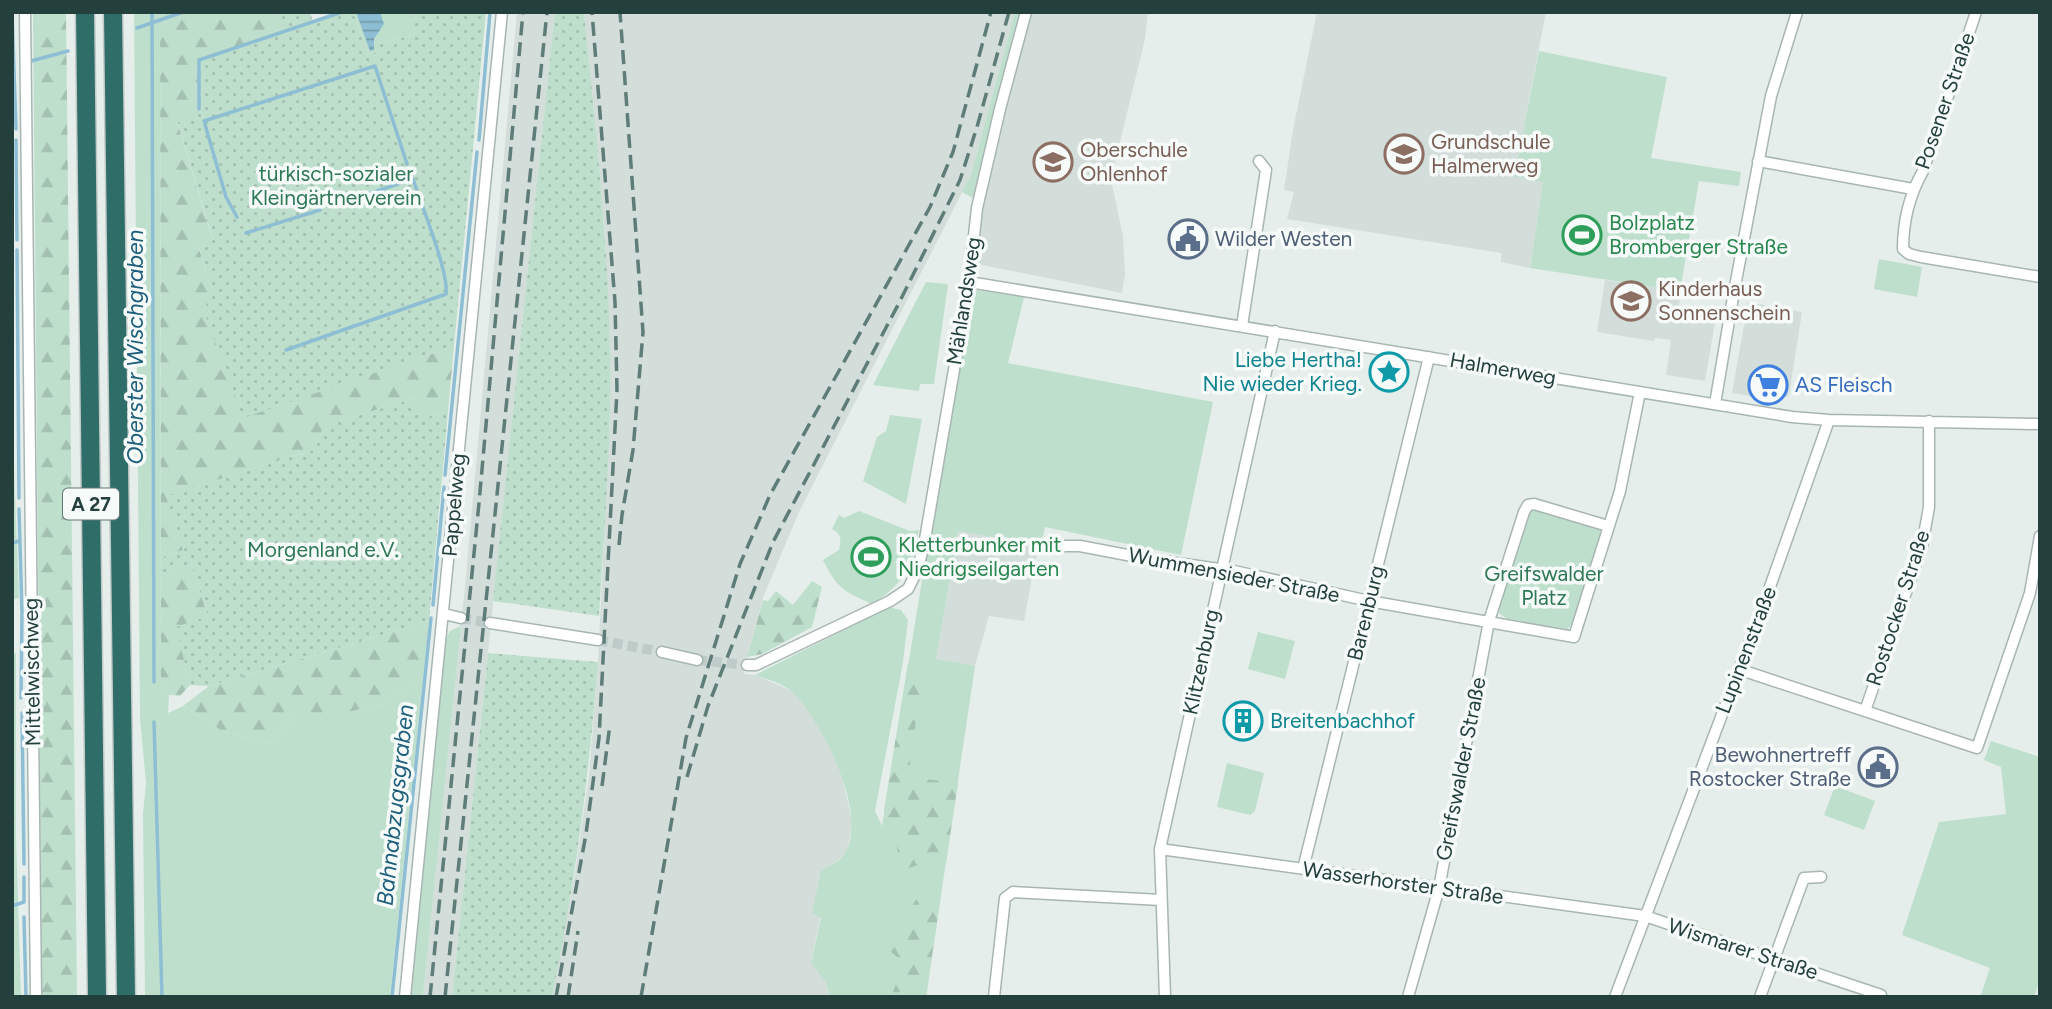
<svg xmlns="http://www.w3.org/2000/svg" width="2052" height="1009" font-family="Figtree,sans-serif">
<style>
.built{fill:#d3dedb}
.green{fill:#bedfcc}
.forest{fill:url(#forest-firs)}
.garden{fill:url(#garden-dots)}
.water{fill:url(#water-rules)}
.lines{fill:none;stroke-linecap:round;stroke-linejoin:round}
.stream{stroke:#8dbed3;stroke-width:3.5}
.minor-tunnel{stroke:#becbc8;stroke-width:10;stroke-dasharray:10 5;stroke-linecap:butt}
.minor-casing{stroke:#a7b6b3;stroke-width:13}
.motorway-casing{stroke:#c2cac9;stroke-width:21}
.minor{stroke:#fff;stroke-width:10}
.motorway{stroke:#2f6d69;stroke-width:18}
.rail{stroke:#5e7c78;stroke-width:3.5;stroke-dasharray:14 7;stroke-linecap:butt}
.labels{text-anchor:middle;stroke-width:7;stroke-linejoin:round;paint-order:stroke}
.shield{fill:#f6faf9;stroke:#637875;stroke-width:2}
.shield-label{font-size:19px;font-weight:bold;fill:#24403d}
.street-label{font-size:21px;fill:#24403d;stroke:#f6faf9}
.education-label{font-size:21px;fill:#785e54;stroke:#f6faf9;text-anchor:start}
.park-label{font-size:21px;fill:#2d7855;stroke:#f6faf9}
.leisure-label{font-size:21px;fill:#27864d;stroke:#f6faf9;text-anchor:start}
.service-label{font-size:21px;fill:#4e5e75;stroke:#f6faf9;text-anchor:start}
.culture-label{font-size:21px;fill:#0d838f;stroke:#f6faf9;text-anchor:end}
.shop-label{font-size:21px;fill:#366cbe;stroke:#f6faf9;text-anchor:start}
.water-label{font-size:23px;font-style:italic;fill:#1d5f7d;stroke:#f6faf9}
</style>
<defs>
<pattern id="forest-firs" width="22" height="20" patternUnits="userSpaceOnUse" patternTransform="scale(1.75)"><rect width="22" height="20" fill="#bedfcc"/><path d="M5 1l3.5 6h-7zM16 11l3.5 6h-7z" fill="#a3c0b0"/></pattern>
<pattern id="garden-dots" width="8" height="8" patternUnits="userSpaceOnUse" patternTransform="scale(1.75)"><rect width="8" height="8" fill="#bedfcc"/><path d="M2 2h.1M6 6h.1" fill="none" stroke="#a3c0b0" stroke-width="1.8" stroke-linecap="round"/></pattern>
<pattern id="water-rules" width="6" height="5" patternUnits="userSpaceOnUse" patternTransform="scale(1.75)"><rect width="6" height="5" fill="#8dbed3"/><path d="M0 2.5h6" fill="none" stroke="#739cac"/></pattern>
</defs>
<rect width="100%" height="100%" fill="#e5eeeb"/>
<path class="built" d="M517,12H555L452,997H423L465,586Z
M584,12H1015L971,175L799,512L764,595L748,653L744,674L755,675L792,691L820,726L841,772L853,825L846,853L831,866L811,962L825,981L830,997H552L575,873L589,775L598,662L610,414V350L605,235Z
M1030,12H1148L1145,39L1111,179L1123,236L1125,275L1122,293L982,265L975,260L988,178L1013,72Z
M1317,12H1546L1514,177L1543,182L1530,268L1501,262V253L1287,219L1294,192L1284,190L1293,130Z
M1605,280L1680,291L1679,311L1716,317L1705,381L1666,375L1671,340L1655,338L1654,341L1597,332Z
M1748,302L1802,312L1789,395L1780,401L1732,393Z
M958,530L1041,545L1035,561L1024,621L989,616L975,666L936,660Z"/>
<path class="green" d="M134,12H160L161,684L169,695L168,713L183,706L224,732L268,744L298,713H343L380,705L423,678L390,997H145L143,814L146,783L140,718Z
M353,12H409L415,34L380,44L378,52L368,55Z
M1015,12H1020L975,199L962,192L971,175Z
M1539,51L1667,77L1651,158L1741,172L1739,186L1699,181L1680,291L1530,268L1543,182L1514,177Z
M1879,259L1922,267L1917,297L1874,289Z
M926,282L948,284L934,384H920L919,391L873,385Z
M975,290L1024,297L1008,363L1213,402L1181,555L1045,527L1041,545L958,531L936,659L975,666L926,997H830L825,981L811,963L821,918L812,913L821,870C830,867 842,860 846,851C867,811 823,724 794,694C786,684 767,680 755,675L889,607L901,610L908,620L903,662L875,811L882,826L931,525Z
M890,415L922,419L906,504L863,481L877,437L886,431Z
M859,511L910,531L919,530C912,567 905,583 872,604C843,591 837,588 823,560L839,550C841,540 842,534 832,529L839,515L844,518Z
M1531,511H1536L1600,530V538L1573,622L1568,629L1507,619L1499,613L1498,602Z
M461,626L423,997H411L445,641L450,631Z
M1258,632L1295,641L1285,679L1248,669Z
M1991,741L2040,757V979L2034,997H1980L1990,968L1902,935L1939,822L2006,814L2001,767L1984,760Z
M1227,763L1264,773L1255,811L1250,815L1217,807Z
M1835,786L1875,801L1864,830L1824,815Z"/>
<path class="forest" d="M33,12H66L77,997H42Z
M160,12H279L286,33L201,60L200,105L178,124L213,241L198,246L212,290L243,417L454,346L448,411L420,419L414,398L341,421L322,431L313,450L167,496L183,550L161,558Z
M12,414L19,598L12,600Z
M191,564L208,616L177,627L190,685L180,696L169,695L161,684V574Z
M812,581L822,587L812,627L762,654L747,657L763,600L768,601L776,591L793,605Z
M429,621L423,678L380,705L343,713H298L268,744L224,732L183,706L209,686Z
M16,653V837L21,997H12V654Z
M908,663L924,665L908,777L958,783L946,863L929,861L909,868L898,867C899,845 894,830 884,810Z
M921,893L941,894L926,997H891L904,963L890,951L901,921Z"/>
<path class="garden" d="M279,12H310L313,23L346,12H353L368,55L378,52L380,44L415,34L409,12H486L454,346L243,418L204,311L212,290L198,245L213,240L178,123L200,105L201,60L285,33Z
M555,12H584C595,125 608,238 610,351C612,439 604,528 599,616L493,601Z
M414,398L420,419L448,411L429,621L209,686L190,685L176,627L208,616L191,564L161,574V558L183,550L166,496L313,450L322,431L341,421Z
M488,653L598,662C589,775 575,886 552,997H452Z"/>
<path class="water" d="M356,12H380L384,24L374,39V50L370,51Z"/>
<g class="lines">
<path class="stream" d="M12,12L16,129
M152,12L154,682
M137,28L183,12
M31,61L68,51
M199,109V60L342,12
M16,140L17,240
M479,140L490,12
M237,217L226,197L204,121L375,66L407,164
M246,233L320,210
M17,250L19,498
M286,350L446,294C449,272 421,204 413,179L338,204
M445,475L477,152
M19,509L22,613L21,698
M12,543L19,541
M433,605L444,487
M22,713L24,864
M154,722L162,997
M12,906L24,902V877
M24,917L26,997
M392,997L431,618"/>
<path class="minor-tunnel" d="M461,618L490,623
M598,640L662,652
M697,660L747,665"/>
<g class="minor-casing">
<path id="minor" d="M25,12L36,997
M1976,12L1923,171C1910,194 1903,222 1903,249L1909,254L1921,257L2040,277
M1758,161L1913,189
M969,282L1792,417L1829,420L2040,424
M1242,326L1266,170L1259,161
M1715,404L1733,297L1771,96L1797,12
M1062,546H1080L1148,559L1234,571L1369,601L1574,637L1620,491L1640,392
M444,614L461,618
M490,623L598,640
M662,652L697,660
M747,665H756L890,601L908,589L917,571L924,545L969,282L977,208L1000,109L1026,12
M1738,669L1977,748L2030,593L2040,536
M1865,711L1922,546L1929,507V421
M1160,849L1645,916L1881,995L1880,997
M1303,869L1429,357
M405,997L502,12
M994,997L1005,898L1013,892L1161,900
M1165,997L1160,849L1275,331
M1408,997L1439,888L1489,621L1524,512L1528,505L1534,504L1608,526
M1615,997L1765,601L1829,420
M1760,997L1804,878L1821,877"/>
</g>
<g class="motorway-casing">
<path id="motorway" d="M85,12L97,997
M113,12L126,997"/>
</g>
<use href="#minor" class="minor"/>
<use href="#motorway" class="motorway"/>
<path class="rail" d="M619,545L622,515L633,450L643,332L620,12
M687,777L708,706L773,542L899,303L960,180L977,127L1009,12
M602,786L610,724
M430,997L479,503L523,12
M445,997L547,12
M556,997L586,834L599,738L617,390L615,302L592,12
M568,997L578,931
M641,997L686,738L740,564L770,495L930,207L953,152L991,12"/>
</g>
<defs>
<g id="school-ring" transform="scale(2.0125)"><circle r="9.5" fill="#f6faf9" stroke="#8d6e63" stroke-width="1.5"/><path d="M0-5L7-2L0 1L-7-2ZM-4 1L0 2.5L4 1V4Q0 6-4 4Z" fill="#8d6e63"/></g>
<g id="stadium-ring" transform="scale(2.0125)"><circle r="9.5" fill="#f6faf9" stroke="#2e9e5b" stroke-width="1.5"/><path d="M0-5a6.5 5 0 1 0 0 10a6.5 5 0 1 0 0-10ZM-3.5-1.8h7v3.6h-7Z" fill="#2e9e5b"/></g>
<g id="civic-ring" transform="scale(2.0125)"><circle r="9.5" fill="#f6faf9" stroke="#5c6f8a" stroke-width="1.5"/><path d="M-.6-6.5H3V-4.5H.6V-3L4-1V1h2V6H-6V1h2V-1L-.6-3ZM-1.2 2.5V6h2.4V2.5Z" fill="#5c6f8a"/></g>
<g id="sight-ring" transform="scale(2.0125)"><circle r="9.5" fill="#f6faf9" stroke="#0f9aa8" stroke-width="1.5"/><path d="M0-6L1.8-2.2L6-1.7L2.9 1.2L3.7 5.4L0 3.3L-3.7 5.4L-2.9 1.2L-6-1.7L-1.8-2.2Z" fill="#0f9aa8"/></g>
<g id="supermarket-ring" transform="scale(2.0125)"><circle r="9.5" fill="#f6faf9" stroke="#3f7fe0" stroke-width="1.5"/><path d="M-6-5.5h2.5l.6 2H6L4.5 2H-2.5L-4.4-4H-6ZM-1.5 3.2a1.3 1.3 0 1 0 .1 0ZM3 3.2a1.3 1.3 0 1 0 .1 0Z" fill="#3f7fe0"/></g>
<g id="building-ring" transform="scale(2.0125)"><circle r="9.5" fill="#f6faf9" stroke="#0f9aa8" stroke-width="1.5"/><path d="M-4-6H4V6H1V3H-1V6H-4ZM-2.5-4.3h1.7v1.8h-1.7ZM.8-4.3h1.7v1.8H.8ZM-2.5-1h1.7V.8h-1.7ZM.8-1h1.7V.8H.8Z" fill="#0f9aa8"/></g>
</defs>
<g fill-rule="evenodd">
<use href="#school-ring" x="1404" y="154"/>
<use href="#school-ring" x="1053" y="162"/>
<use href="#stadium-ring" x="1582" y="235"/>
<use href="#civic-ring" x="1188" y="239"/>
<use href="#school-ring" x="1631" y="301"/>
<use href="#sight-ring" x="1389" y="372"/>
<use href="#supermarket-ring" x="1768" y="385"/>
<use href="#stadium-ring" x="871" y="557"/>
<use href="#building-ring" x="1243" y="721"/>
<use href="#civic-ring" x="1878" y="767"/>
</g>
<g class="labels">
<rect class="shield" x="63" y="488.5" width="56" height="31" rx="5"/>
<g class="shield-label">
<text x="91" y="511">A 27</text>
</g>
<g class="street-label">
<text transform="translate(1945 101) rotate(-71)" y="7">Posener Straße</text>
<text transform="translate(964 301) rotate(-81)" y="7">Mählandsweg</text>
<text transform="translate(1503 369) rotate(10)" y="7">Halmerweg</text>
<text transform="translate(454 505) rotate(-85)" y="7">Pappelweg</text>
<text transform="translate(1234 575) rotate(11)" y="7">Wummensieder Straße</text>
<text transform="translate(1898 608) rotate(-72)" y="7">Rostocker Straße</text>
<text transform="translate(1366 613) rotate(-76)" y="7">Barenburg</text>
<text transform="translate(1746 650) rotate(-69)" y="7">Lupinenstraße</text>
<text transform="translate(1201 662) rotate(-78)" y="7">Klitzenburg</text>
<text transform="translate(32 672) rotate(-91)" y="7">Mittelwischweg</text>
<text transform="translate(1461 769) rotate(-79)" y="7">Greifswalder Straße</text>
<text transform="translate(1403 883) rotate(8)" y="7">Wasserhorster Straße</text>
<text transform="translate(1743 949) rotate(18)" y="7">Wismarer Straße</text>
</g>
<g class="education-label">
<text x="1431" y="149">Grundschule<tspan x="1431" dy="24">Halmerweg</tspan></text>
<text x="1080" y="157">Oberschule<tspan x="1080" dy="24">Ohlenhof</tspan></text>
<text x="1658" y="296">Kinderhaus<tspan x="1658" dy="24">Sonnenschein</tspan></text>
</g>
<g class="park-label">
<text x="336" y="181">türkisch-sozialer<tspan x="336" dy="24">Kleingärtnerverein</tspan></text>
<text x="323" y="557">Morgenland e.V.</text>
<text x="1544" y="581">Greifswalder<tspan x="1544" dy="24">Platz</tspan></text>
</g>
<g class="leisure-label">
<text x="1609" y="230">Bolzplatz<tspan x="1609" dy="24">Bromberger Straße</tspan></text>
<text x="898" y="552">Kletterbunker mit<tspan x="898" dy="24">Niedrigseilgarten</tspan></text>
</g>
<g class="service-label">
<text x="1215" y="246">Wilder Westen</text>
<text x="1851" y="762" text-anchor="end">Bewohnertreff<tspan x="1851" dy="24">Rostocker Straße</tspan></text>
</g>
<g class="culture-label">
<text x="1362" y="367">Liebe Hertha!<tspan x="1362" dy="24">Nie wieder Krieg.</tspan></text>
<text x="1270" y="728" text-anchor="start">Breitenbachhof</text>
</g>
<g class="shop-label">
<text x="1795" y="392">AS Fleisch</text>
</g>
<g class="water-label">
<text transform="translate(135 347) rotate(-90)" y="8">Oberster Wischgraben</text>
<text transform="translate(395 805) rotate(-84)" y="8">Bahnabzugsgraben</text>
</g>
</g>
<rect width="2052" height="1009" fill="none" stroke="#24403d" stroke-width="28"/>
</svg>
